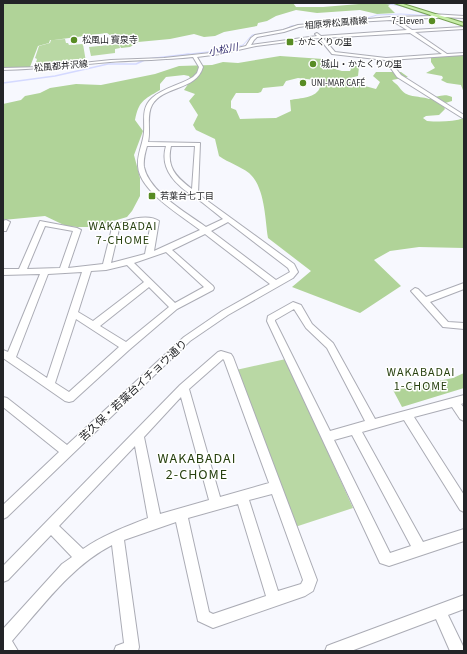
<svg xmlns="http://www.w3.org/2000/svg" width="467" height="654" font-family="'Source Sans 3','Noto Sans JP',sans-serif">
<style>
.green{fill:#b9d8a4}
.forest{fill:#b0d398;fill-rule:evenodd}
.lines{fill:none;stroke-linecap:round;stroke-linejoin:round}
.stream-far1{stroke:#d4d9ff;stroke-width:1}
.stream{stroke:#d4d9ff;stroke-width:1.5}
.minor-casing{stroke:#abacb5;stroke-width:2}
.major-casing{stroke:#76a054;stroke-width:2}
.minor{fill:#fff;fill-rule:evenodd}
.major{fill:#c7eea7;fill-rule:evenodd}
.poi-dot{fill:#588c24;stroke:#fff;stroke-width:1.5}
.labels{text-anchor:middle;stroke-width:3;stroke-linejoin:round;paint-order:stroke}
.far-poi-label{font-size:9px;fill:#232427;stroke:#fff;text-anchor:start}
.far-street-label{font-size:9px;fill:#232427;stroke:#fff}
.far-water-label{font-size:10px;font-style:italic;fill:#251f65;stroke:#fff}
.street-label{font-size:11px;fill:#232427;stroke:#fff}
.neighbourhood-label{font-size:12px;letter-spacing:1px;fill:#27400f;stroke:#fff}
.near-neighbourhood-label{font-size:14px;letter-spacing:1px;fill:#27400f;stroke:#fff}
</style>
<rect width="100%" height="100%" fill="#f7f8fe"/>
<path class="green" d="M65,39L66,43H68L69,45L83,44L86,62L35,66L37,59L35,58L39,46L50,43L51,40Z
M119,44L120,48L115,49V53L91,56L89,47Z
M286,359L353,508L295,527L236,370Z"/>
<path class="forest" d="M3,3H293L296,7H323L371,3L391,4L388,6L395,13L377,14L360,10L317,13L296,10L276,16L267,21L258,23L257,26L224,32L215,36L204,37L194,34L170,39L138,42L130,47L121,48L117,40L107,33L54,40H50L49,43L38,46L30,67L3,68Z
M459,55L464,56V93L461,85L447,83L441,80L443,78L442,76L426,73L435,68L431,62V57Z
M280,56L323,59L331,68L342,71H350L351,69L349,66L354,65L359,67L358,76L346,79V81L376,89L380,82L373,76L376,72H401L408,77L392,80C394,83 397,84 399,87C407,99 417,95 429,99C437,97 444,93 452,97V101L442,104L445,109L439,115L426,116L423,118L427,121C439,122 453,122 464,118V248L419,247L390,251L374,260L401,286L360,313L292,287L311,271L268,238C265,219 265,187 249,173C240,166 229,163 219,156L215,139L196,130L193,125L198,115L189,101L195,94L184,90L191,80L189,76L184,75L166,77L160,84V90C143,100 139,101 135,120L143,131L134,155L140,178V196L132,211L127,217L93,227H78L66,226L45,216L3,220V104L21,100L25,96L40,93L50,88L76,84L101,85L155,74L179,66L212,65L223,62L238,63ZM298,78L315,80L320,87C317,98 300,98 290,100L291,111L276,118L240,119L236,110L231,108V101L236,93H258L261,92L263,88L283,86L286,81Z
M464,373V388L402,407L393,390L453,378Z"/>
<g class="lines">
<path class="stream-far1" d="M383,3L401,6L427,15
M447,17L464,18
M284,30L291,26L364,19L377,15L401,14L434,16
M181,55L224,50L243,45L252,35L263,34"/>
<path class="stream" d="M3,83L55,76L108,64H136L147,59L189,54"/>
<g class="minor-casing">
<path id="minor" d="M432,14L464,16V18L439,17L437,18L396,19L412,30L464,27V29L415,32L447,54L464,53V55L389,60L401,75L464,115V119L397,77L385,60L332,54L319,38L256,46L220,54L197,57L203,67C196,91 164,85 152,105C146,116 151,130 148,142L200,143L198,194L294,264L298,272L293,278L228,315L190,341L7,517L3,519V505L59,452L3,407V397L7,398L67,445L184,337L222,311L270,284L205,234L172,250L213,286L214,288L213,290L177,309L129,350L73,401L69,402L65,401L3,358V350L8,352L40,274L3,275V269H19L40,221L77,228L81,230L68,268L103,264L112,228C122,220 148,213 159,221L154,251L200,230C182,216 139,191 138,166C137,154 143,144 144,132C145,120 141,108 152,98C163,88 180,85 193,77L197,73L199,67L193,57C165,60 138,60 110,62C74,65 39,69 3,70V68L44,67L111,60L164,58L220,52L246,46L251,38L255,35L283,30L298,25L391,17L432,16L430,15ZM391,20L407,30L321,36L317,33L315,34L317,36L251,45L254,40L257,37L284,32L299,27L320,24ZM410,33L442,54L386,58L335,52L323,38ZM147,146H166C159,170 177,186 196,198C205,204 214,212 223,219L206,227C187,213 149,192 144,167C143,160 145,153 147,146ZM171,146H195L192,189C176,177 166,167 171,146ZM135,222L151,223L145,254L111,263L119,229ZM228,222L288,268L290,272L276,280L211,231ZM45,226L73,231L60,268L27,269ZM166,252L204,287L175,303L134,263ZM127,265L144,282L93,321L78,312L91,271L106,270ZM82,272L47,378L16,357L48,274ZM149,287L169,307L126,342L100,326ZM76,319L119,347L69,392L55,383Z
M6,220L10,222L6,231H3V221Z
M464,283V289L430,302L448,322L464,323V329L443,327L411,291L415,288L418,289L426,297Z
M293,302L301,305L312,324L333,343L375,419L464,395V403L461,404L464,408V421L460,419L452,407L414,417L464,495V512L460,510L404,420L362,432L423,542L464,529V541L389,566L380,563L267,321L268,316ZM294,309L306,328L327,348L365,421L330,431L275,321V320ZM352,435L411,546L390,553L334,440Z
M221,351L231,354L233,357L317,580L313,591L305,596L213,628L198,621L176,522L124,540L139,647L138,651H114L116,646L124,643L112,545C71,566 42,607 12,641L18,651H3V629L62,564L72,557L51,535L8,580L3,582V566L180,385L218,352ZM223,359L224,360L269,483L220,497L189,389ZM181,397L209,500L160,514L144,437ZM135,446L148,518C125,527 103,535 83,549L59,526ZM272,494L303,580L301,584L278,591L249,500ZM238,504L266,596L213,614L209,612L188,518Z
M464,595V609L448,615L463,646L464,651H450L436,619L351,651H325L327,646L332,644Z"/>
</g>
<g class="major-casing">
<path id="major" d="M394,3H400L464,23V26Z"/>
</g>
<use href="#minor" class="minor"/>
<use href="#major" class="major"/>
</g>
<g class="poi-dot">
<circle cx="432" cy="21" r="4"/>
<circle cx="74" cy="40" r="4"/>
<rect x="286" y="38" width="8" height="8" rx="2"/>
<circle cx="313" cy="64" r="4"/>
<circle cx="303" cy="83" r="4"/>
<rect x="148" y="192" width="8" height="8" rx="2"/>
</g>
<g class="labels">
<g class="far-poi-label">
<text x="424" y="24" text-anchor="end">7-Eleven</text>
<text x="82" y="43">松風山 寶泉寺</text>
<text x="298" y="45">かたくりの里</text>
<text x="321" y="67">城山・かたくりの里</text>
<text x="311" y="86">UNI-MAR CAFÉ</text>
<text x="160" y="199">若葉台七丁目</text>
</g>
<g class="far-street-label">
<text transform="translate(336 23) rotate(-5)" y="3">相原堺松風橋線</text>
<text transform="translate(61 66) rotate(-5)" y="3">松風都井沢線</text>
</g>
<g class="far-water-label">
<text transform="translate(223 49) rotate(-11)" y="4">小松川</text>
</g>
<g class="street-label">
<text transform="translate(133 390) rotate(-43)" y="4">苦久保・若葉台イチョウ通り</text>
</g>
<g class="neighbourhood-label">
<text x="123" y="230">WAKABADAI<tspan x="123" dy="14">7-CHOME</tspan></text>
<text x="421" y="376">WAKABADAI<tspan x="421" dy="14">1-CHOME</tspan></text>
</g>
<g class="near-neighbourhood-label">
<text x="197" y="463">WAKABADAI<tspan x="197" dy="16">2-CHOME</tspan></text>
</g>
</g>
<rect width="467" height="654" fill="none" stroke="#232427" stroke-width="8"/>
</svg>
